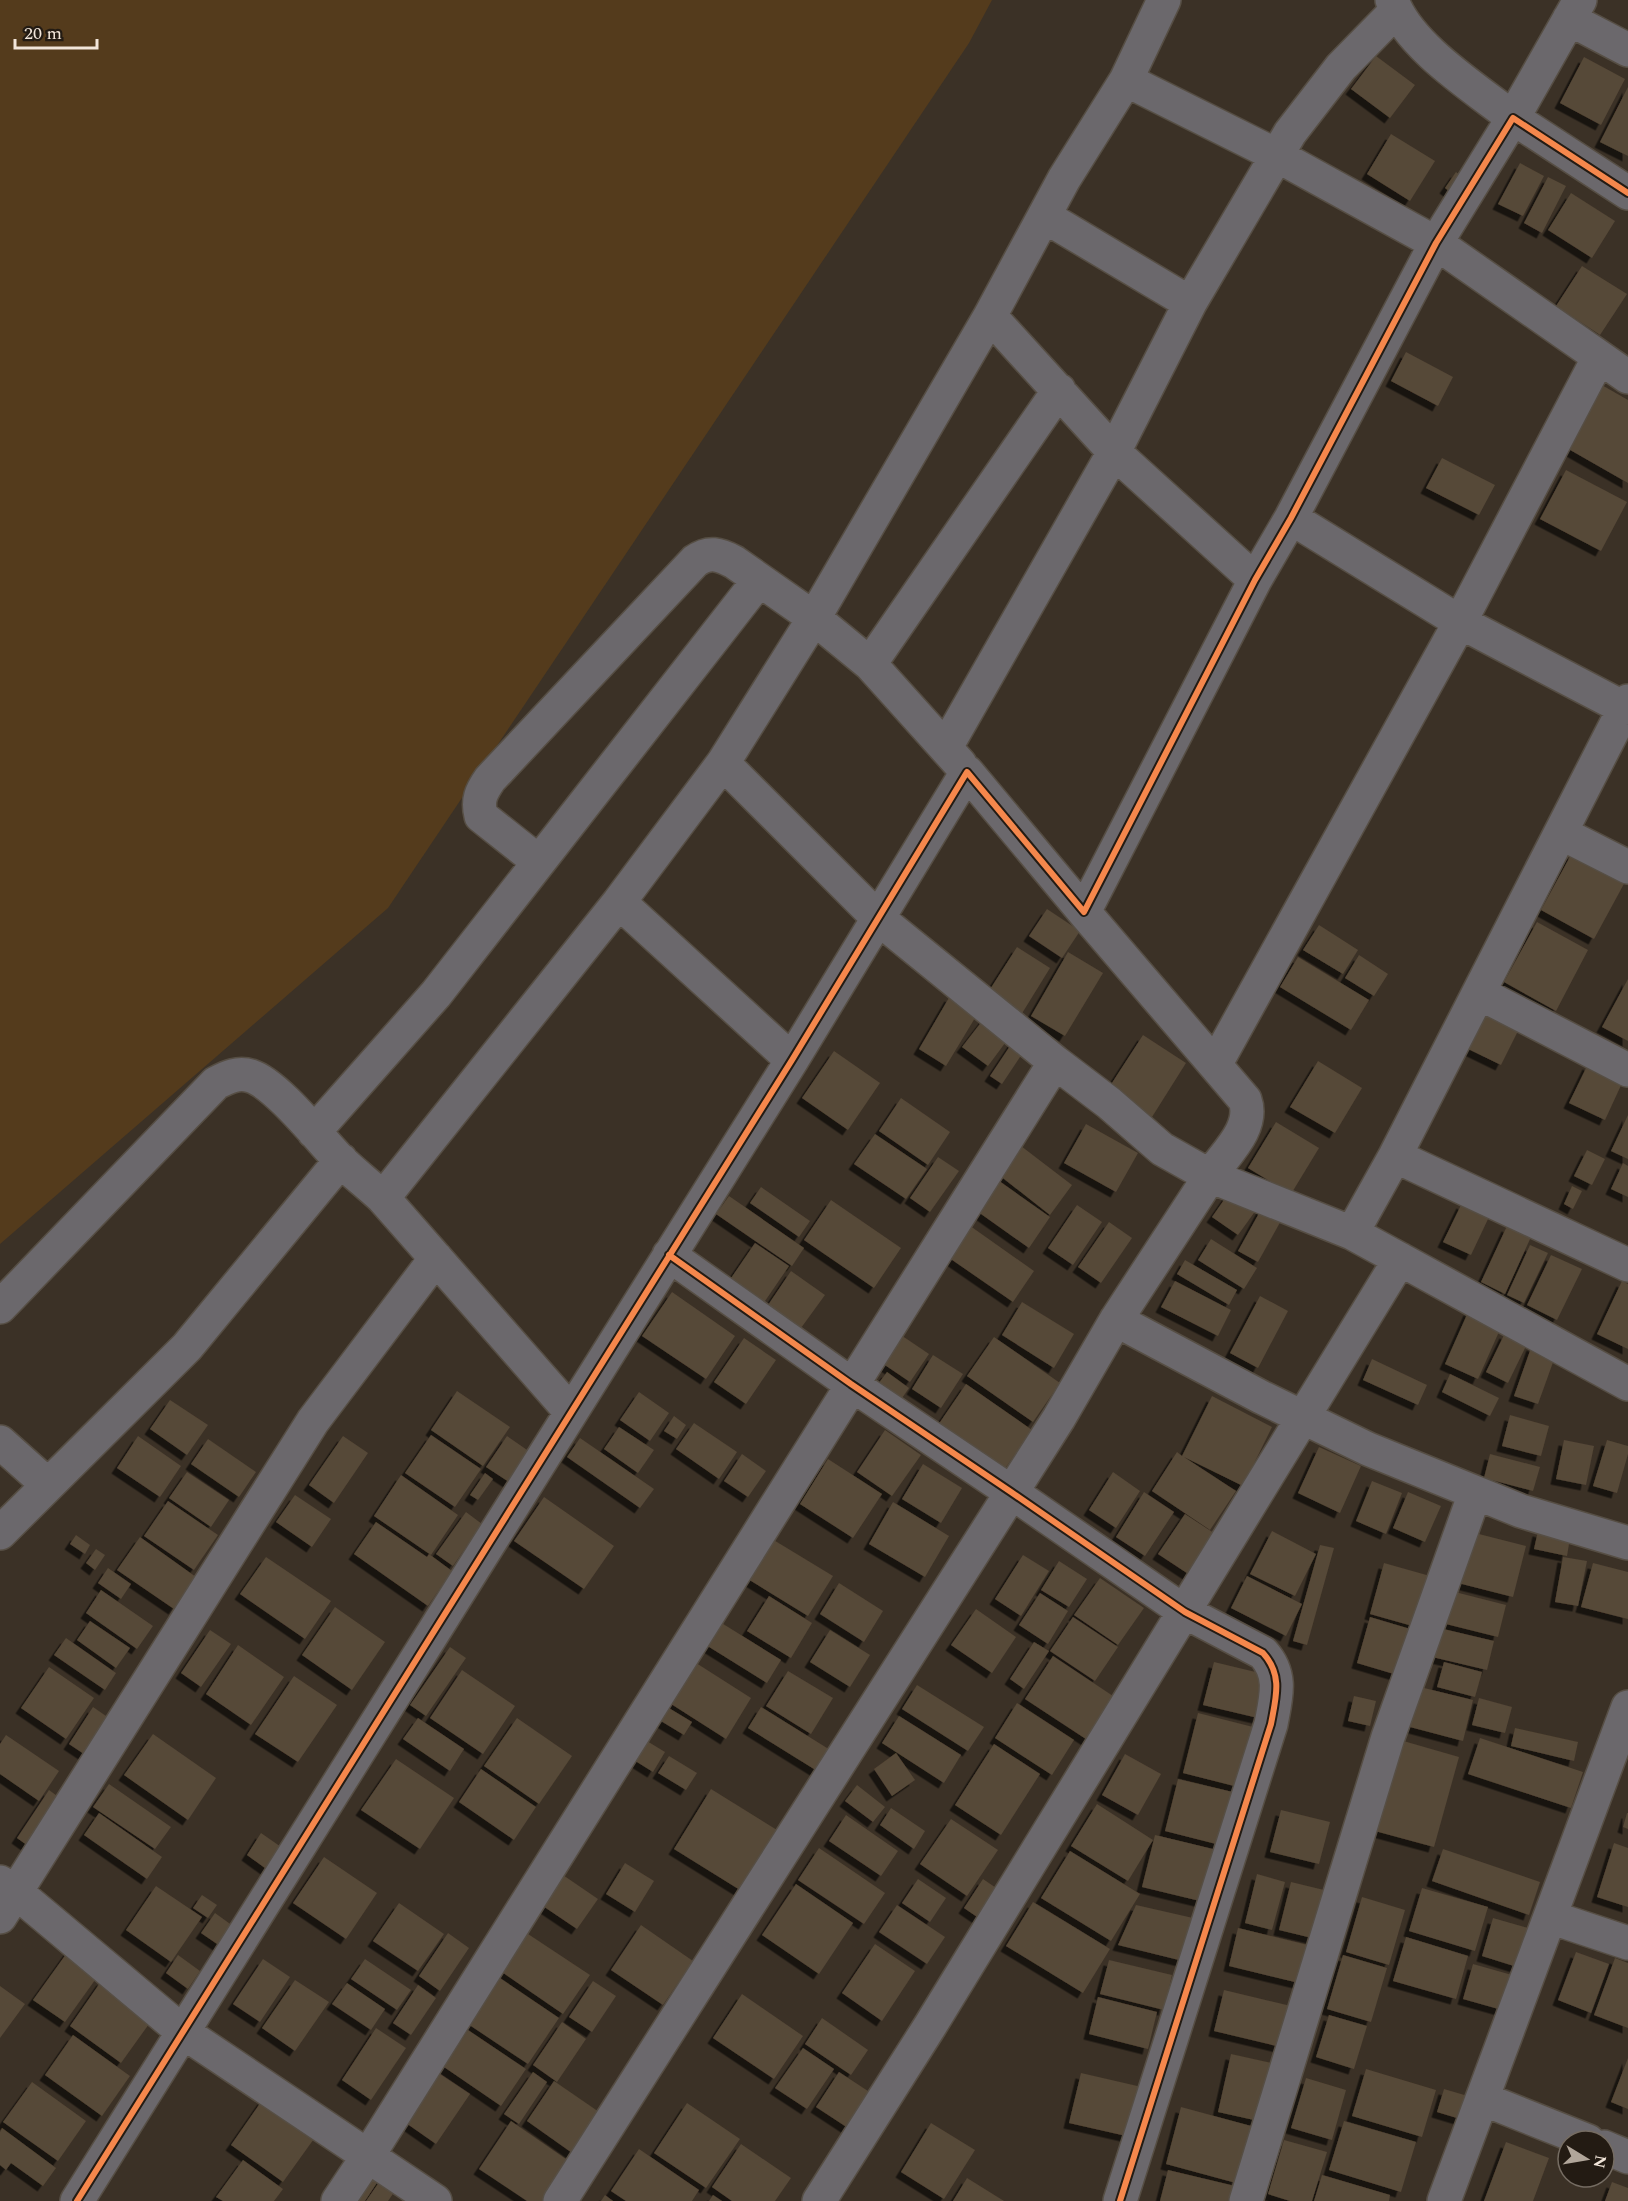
<svg xmlns="http://www.w3.org/2000/svg" width="1628" height="2201" font-family="Spectral,serif">
<style>
.green{fill:#543b1c}
.building{fill:#564837;filter:url(#shadow)}
.lines{fill:none;stroke-linecap:round;stroke-linejoin:round}
.street-casing{stroke:#564e44;stroke-width:36}
.street{stroke:#6b686c;stroke-width:33}
.cycleway-casing{stroke:#231b13;stroke-width:10}
.cycleway{stroke:#f5874c;stroke-width:6}
</style>
<defs>
<filter id="shadow"><feDropShadow dx="-5.5" dy="5.5" stdDeviation="0" flood-color="#0009"/></filter>
</defs>
<rect width="100%" height="100%" fill="#3b3126"/>
<path class="green" d="M0,0H992L969,43L388,908L0,1244Z"/>
<path class="building" d="M1376,56L1415,85L1390,118L1351,89Z
M1584,57L1625,79L1601,125L1560,103Z
M1628,87V156L1600,142Z
M1391,134L1435,161L1410,201L1367,174Z
M1520,163L1544,176L1523,216L1498,204Z
M1456,172L1469,182L1457,197L1445,188Z
M1548,177L1566,186L1542,233L1524,223Z
M1571,193L1615,221L1592,258L1548,230Z
M1582,266L1627,294L1600,335L1556,306Z
M1406,352L1453,377L1438,406L1391,381Z
M1600,384L1628,400V483L1565,447Z
M1442,458L1495,485L1479,515L1426,488Z
M1566,470L1627,502L1601,551L1540,519Z
M1572,853L1625,882L1594,939L1541,910Z
M1047,909L1080,931L1062,958L1029,936Z
M1537,922L1588,950L1556,1011L1504,982Z
M1319,925L1358,950L1343,974L1303,950Z
M1017,947L1050,968L1021,1015L987,994Z
M1068,952L1103,973L1065,1036L1031,1016Z
M1359,955L1388,974L1374,996L1345,978Z
M1298,957L1369,1000L1351,1030L1280,987Z
M1628,979V1041L1602,1027Z
M950,996L978,1013L946,1066L919,1049Z
M1483,1004L1522,1023L1501,1065L1462,1046Z
M986,1016L1011,1035L988,1066L962,1047Z
M1143,1035L1186,1063L1152,1117L1108,1089Z
M1016,1037L1028,1045L1002,1084L990,1076Z
M834,1051L880,1083L848,1130L802,1098Z
M1318,1061L1362,1088L1335,1133L1290,1107Z
M1588,1064L1623,1081L1605,1120L1569,1103Z
M901,1098L950,1132L928,1165L879,1131Z
M1628,1115V1159L1611,1151Z
M1276,1122L1319,1148L1291,1194L1248,1168Z
M1086,1124L1138,1153L1116,1192L1064,1163Z
M875,1134L927,1169L906,1199L854,1164Z
M1021,1146L1072,1185L1050,1215L999,1175Z
M1587,1150L1605,1159L1592,1185L1574,1176Z
M938,1157L959,1171L930,1212L910,1198Z
M1623,1163L1628,1166V1197L1611,1189Z
M995,1178L1050,1217L1029,1248L974,1209Z
M1572,1186L1582,1191L1573,1209L1564,1204Z
M761,1187L810,1221L799,1237L750,1203Z
M1233,1187L1259,1206L1238,1235L1212,1217Z
M729,1196L804,1248L792,1266L716,1214Z
M831,1200L901,1248L874,1288L804,1240Z
M1462,1203L1489,1217L1471,1255L1443,1242Z
M1077,1205L1102,1222L1073,1265L1048,1248Z
M1263,1206L1283,1217L1258,1262L1238,1251Z
M1109,1222L1132,1238L1101,1283L1078,1267Z
M966,1223L1034,1271L1013,1302L945,1255Z
M1507,1226L1531,1237L1505,1294L1481,1282Z
M1211,1239L1257,1268L1244,1289L1198,1260Z
M755,1243L789,1266L763,1304L729,1281Z
M1530,1245L1548,1253L1524,1303L1507,1295Z
M1551,1255L1582,1269L1557,1320L1527,1305Z
M1185,1260L1237,1290L1229,1305L1177,1274Z
M791,1271L825,1295L801,1328L768,1305Z
M1175,1281L1231,1310L1218,1336L1161,1307Z
M1622,1281L1628,1284V1349L1597,1334Z
M672,1292L735,1336L706,1379L642,1336Z
M1260,1296L1288,1311L1258,1368L1230,1353Z
M1022,1302L1074,1334L1054,1368L1002,1335Z
M1469,1310L1502,1325L1478,1379L1445,1364Z
M895,1331L929,1354L910,1382L876,1359Z
M1505,1333L1527,1344L1508,1383L1486,1372Z
M994,1337L1060,1383L1033,1422L967,1376Z
M744,1338L776,1360L746,1404L714,1382Z
M1532,1345L1556,1354L1538,1404L1514,1396Z
M933,1355L963,1374L941,1408L912,1389Z
M1372,1359L1427,1385L1418,1405L1363,1380Z
M887,1372L909,1388L900,1401L878,1384Z
M1450,1374L1499,1398L1490,1416L1442,1392Z
M966,1384L1032,1430L1002,1473L936,1428Z
M457,1391L510,1427L483,1466L431,1430Z
M639,1392L669,1413L650,1441L620,1420Z
M1212,1396L1272,1427L1243,1486L1184,1457L1236,1491L1210,1530L1152,1491L1177,1452L1182,1456Z
M170,1400L208,1425L187,1455L150,1429Z
M1510,1415L1549,1426L1541,1456L1502,1446Z
M674,1416L686,1425L677,1439L664,1431Z
M694,1423L737,1452L719,1479L676,1449Z
M619,1427L654,1450L638,1473L604,1449Z
M885,1430L921,1455L892,1496L857,1472Z
M431,1435L481,1469L455,1507L405,1473Z
M138,1436L181,1466L160,1497L117,1468Z
M343,1436L368,1453L334,1503L309,1485Z
M507,1436L530,1452L509,1482L486,1467Z
M580,1438L654,1489L640,1508L567,1457Z
M208,1439L256,1472L239,1497L191,1464Z
M1564,1440L1594,1446L1586,1485L1556,1479Z
M1607,1440L1628,1446V1454L1617,1493L1593,1486Z
M1319,1447L1361,1466L1340,1513L1298,1493Z
M742,1454L766,1471L748,1497L724,1481Z
M1490,1454L1540,1467L1533,1491L1484,1478Z
M828,1459L882,1494L853,1538L800,1504Z
M923,1464L962,1488L941,1523L902,1499Z
M187,1472L229,1500L211,1527L169,1498Z
M1113,1472L1140,1491L1116,1528L1089,1510Z
M485,1473L493,1479L478,1500L470,1495Z
M401,1475L458,1515L431,1555L374,1516Z
M1372,1481L1402,1493L1386,1534L1356,1521Z
M1144,1492L1174,1512L1145,1556L1116,1537Z
M1408,1492L1441,1506L1425,1542L1393,1528Z
M295,1495L331,1519L312,1547L276,1522Z
M544,1497L614,1546L584,1589L514,1541Z
M168,1501L218,1535L194,1570L144,1536Z
M893,1502L949,1536L925,1577L869,1544Z
M466,1512L482,1524L453,1566L436,1554Z
M1185,1514L1226,1541L1199,1581L1158,1554Z
M376,1522L427,1557L429,1554L452,1571L428,1606L354,1554Z
M1272,1531L1316,1554L1295,1596L1250,1574Z
M1538,1531L1570,1538L1567,1556L1534,1549Z
M1471,1532L1526,1546L1513,1597L1458,1583Z
M76,1535L90,1545L85,1554L70,1544Z
M140,1537L196,1577L174,1609L117,1570Z
M772,1539L833,1576L808,1616L748,1579Z
M1320,1545L1334,1548L1307,1645L1293,1641Z
M96,1549L105,1555L95,1570L86,1563Z
M1023,1555L1049,1571L1021,1616L995,1599Z
M266,1557L331,1601L305,1639L240,1594Z
M1563,1557L1587,1561L1578,1606L1555,1602Z
M1059,1561L1087,1579L1069,1607L1041,1590Z
M1384,1563L1430,1576L1416,1627L1370,1614Z
M1593,1563L1628,1572V1619L1581,1607Z
M108,1568L131,1584L121,1599L98,1583Z
M1247,1576L1302,1604L1286,1636L1231,1608Z
M1100,1578L1144,1608L1118,1645L1074,1615Z
M839,1583L883,1611L864,1642L820,1614Z
M101,1590L153,1626L137,1649L86,1613Z
M1455,1592L1506,1605L1498,1637L1446,1624Z
M1040,1593L1068,1611L1048,1644L1019,1625Z
M769,1596L812,1623L791,1658L747,1631Z
M335,1607L385,1642L352,1690L302,1655Z
M976,1609L1016,1637L992,1673L951,1645Z
M1073,1617L1118,1647L1095,1681L1050,1651Z
M1370,1617L1417,1631L1404,1677L1357,1663Z
M90,1621L130,1648L116,1668L77,1640Z
M720,1622L781,1660L767,1683L706,1645Z
M1435,1627L1494,1641L1487,1670L1428,1656Z
M210,1630L231,1644L201,1687L181,1673Z
M830,1630L870,1655L850,1687L810,1662Z
M66,1638L116,1673L105,1690L54,1655Z
M1034,1642L1049,1651L1024,1689L1010,1679Z
M238,1645L284,1677L251,1725L206,1694Z
M450,1647L466,1658L426,1716L410,1705Z
M1053,1656L1122,1702L1095,1745L1025,1699Z
M693,1661L751,1698L726,1739L668,1702Z
M1214,1662L1268,1675L1258,1718L1203,1705Z
M1444,1662L1482,1672L1475,1697L1437,1687Z
M49,1667L94,1698L66,1739L21,1708Z
M462,1670L515,1706L483,1754L430,1718Z
M788,1671L833,1698L811,1734L766,1706Z
M294,1676L337,1705L298,1762L255,1734Z
M917,1685L984,1727L968,1751L902,1709Z
M1420,1687L1473,1700L1463,1741L1410,1727Z
M1354,1696L1376,1701L1370,1726L1348,1721Z
M1479,1698L1512,1707L1505,1733L1472,1725Z
M659,1702L692,1722L684,1735L651,1715Z
M1017,1703L1074,1740L1052,1775L995,1738Z
M93,1707L109,1718L84,1754L69,1744Z
M761,1707L835,1753L822,1774L748,1728Z
M1198,1713L1261,1729L1246,1789L1183,1773Z
M899,1716L961,1755L944,1783L882,1743Z
M418,1718L464,1749L450,1771L403,1739Z
M517,1718L572,1756L539,1804L484,1766Z
M1515,1728L1578,1742L1574,1761L1511,1746Z
M153,1734L216,1778L188,1820L124,1775Z
M6,1735L59,1771L39,1801L0,1774V1744Z
M642,1738L665,1752L653,1772L629,1757Z
M1480,1738L1583,1772L1571,1808L1468,1774Z
M1400,1740L1459,1757L1434,1847L1375,1831Z
M994,1744L1040,1774L1001,1835L955,1805Z
M896,1753L915,1780L892,1796L874,1769Z
M1125,1754L1161,1774L1138,1815L1102,1795Z
M669,1756L697,1773L686,1790L658,1773Z
M396,1759L454,1798L420,1849L361,1810Z
M481,1769L536,1807L514,1840L459,1802Z
M1178,1779L1241,1794L1228,1847L1165,1831Z
M109,1784L171,1827L155,1849L93,1807Z
M857,1785L885,1807L873,1822L845,1801Z
M711,1789L777,1830L740,1890L674,1849Z
M49,1790L64,1801L31,1848L17,1838Z
M1097,1804L1153,1840L1128,1881L1071,1846Z
M891,1808L925,1831L914,1849L880,1825Z
M1281,1810L1330,1822L1319,1864L1270,1852Z
M99,1813L162,1857L147,1879L84,1835Z
M1627,1813H1628V1829L1623,1827Z
M846,1815L898,1851L881,1876L829,1841Z
M951,1819L998,1850L967,1896L920,1864Z
M261,1833L284,1849L269,1871L247,1855Z
M1155,1835L1217,1850L1204,1902L1142,1887Z
M1614,1843L1628,1848V1907L1597,1897Z
M819,1848L885,1893L864,1924L798,1880Z
M1443,1849L1540,1882L1529,1915L1432,1881Z
M1070,1851L1140,1894L1111,1941L1041,1898Z
M324,1857L377,1893L346,1939L293,1903Z
M625,1863L654,1881L635,1912L606,1894Z
M560,1873L598,1899L577,1929L540,1904Z
M1257,1874L1285,1882L1272,1930L1245,1923Z
M918,1879L946,1898L930,1922L902,1903Z
M983,1879L1002,1892L983,1921L964,1908Z
M1291,1882L1324,1890L1312,1938L1279,1930Z
M796,1884L853,1923L819,1974L762,1935Z
M156,1886L202,1917L171,1962L126,1930Z
M1422,1888L1488,1907L1475,1951L1409,1931Z
M202,1895L217,1905L208,1918L193,1908Z
M1362,1897L1405,1910L1389,1965L1346,1952Z
M1033,1902L1110,1949L1083,1993L1006,1946Z
M399,1903L444,1934L418,1971L373,1941Z
M897,1905L945,1937L927,1964L879,1932Z
M1136,1905L1193,1918L1183,1961L1118,1945Z
M215,1913L233,1926L220,1946L201,1933Z
M1493,1918L1528,1928L1517,1967L1482,1956Z
M641,1925L693,1961L663,2005L611,1970Z
M1238,1928L1312,1946L1303,1984L1229,1966Z
M525,1932L590,1975L563,2014L499,1970Z
M448,1933L469,1948L440,1991L419,1976Z
M1406,1937L1468,1956L1456,1999L1393,1981Z
M875,1944L915,1971L882,2021L842,1993Z
M69,1950L100,1973L65,2022L33,2000Z
M1576,1952L1609,1964L1591,2013L1558,2000Z
M178,1955L200,1971L188,1989L166,1973Z
M1343,1955L1387,1968L1371,2022L1327,2009Z
M1615,1958L1628,1963V2028L1594,2015Z
M263,1959L290,1977L260,2022L233,2004Z
M365,1959L411,1990L397,2010L351,1979Z
M1109,1960L1172,1975L1164,2010L1100,1994Z
M1473,1964L1512,1975L1502,2010L1463,1999Z
M500,1978L559,2018L528,2064L468,2024Z
M102,1980L154,2017L121,2063L70,2026Z
M295,1980L329,2002L295,2051L262,2028Z
M593,1981L616,1996L592,2032L569,2017Z
M347,1983L385,2009L371,2030L332,2004Z
M418,1985L436,1998L411,2035L393,2023Z
M0,1986L25,2004L0,2038Z
M1224,1990L1295,2007L1285,2048L1214,2031Z
M742,1994L803,2036L774,2079L713,2038Z
M1098,1997L1157,2012L1148,2049L1089,2034Z
M1329,2015L1367,2026L1354,2069L1316,2057Z
M822,2018L868,2050L851,2075L805,2044Z
M562,2022L586,2039L557,2082L533,2065Z
M376,2028L406,2048L371,2100L342,2080Z
M468,2030L526,2069L501,2106L444,2067Z
M73,2035L130,2076L102,2116L45,2075Z
M803,2048L834,2069L807,2109L775,2088Z
M1231,2054L1276,2064L1263,2122L1218,2112Z
M1628,2058V2109L1611,2102Z
M1366,2069L1436,2090L1422,2137L1352,2116Z
M533,2072L547,2082L519,2124L504,2114Z
M839,2072L871,2093L848,2128L816,2107Z
M1081,2073L1146,2088L1135,2138L1069,2123Z
M440,2074L470,2094L436,2144L406,2123Z
M1306,2078L1346,2090L1332,2140L1291,2128Z
M554,2081L602,2114L575,2155L527,2121Z
M32,2082L86,2121L58,2161L3,2122Z
M1444,2089L1478,2099L1470,2122L1437,2112Z
M263,2099L316,2136L283,2182L231,2145Z
M687,2103L740,2139L706,2188L654,2153Z
M1181,2107L1251,2126L1236,2183L1166,2164Z
M511,2121L576,2166L552,2201H527L479,2169Z
M1344,2121L1416,2142L1401,2192L1329,2170Z
M931,2123L975,2150L944,2199L901,2172Z
M2,2128L56,2168L43,2186L11,2163L6,2170L0,2165V2132Z
M1284,2140L1327,2152L1312,2201H1290L1268,2194Z
M1506,2142L1549,2158L1533,2201H1484Z
M741,2144L791,2178L775,2201H732L712,2187Z
M639,2149L699,2190L692,2201H626L611,2191Z
M243,2160L283,2189L274,2201H223L216,2197Z
M365,2164L382,2175L365,2201H340Z
M1168,2170L1235,2186L1232,2201H1160Z
M1322,2175L1390,2195L1389,2201H1314Z
M382,2178L397,2188L388,2201H366Z
M967,2178L1004,2201H953Z
M1612,2182L1628,2188V2201H1605Z
M605,2195L613,2201H601Z
M713,2195L722,2201H709Z"/>
<g class="lines">
<g class="street-casing">
<path id="street" d="M1392,0C1409,47 1475,88 1513,118L1580,0
M1569,19L1628,50
M1126,80L1278,156L1436,243L1628,377
M1044,216L1190,303
M990,316L1064,179L1126,80L1164,0
M1291,518L1460,622L1624,708
M1255,580L1114,452L1190,303L1290,133L1341,67L1396,11
M870,664L1059,390
M723,763L879,919L1055,1062
M1561,833L1628,867
M539,862L481,816C477,800 481,792 490,779L695,561C709,551 719,554 734,562L814,618L870,664L960,764
M619,902L723,763L814,618L990,316L1114,452L946,747
M1084,912L1245,1100C1255,1128 1225,1154 1210,1176L1352,1233L1628,1384
M1479,993L1628,1070
M1215,1065L1460,622L1599,357
M314,1132L436,994L759,580
M1395,1156L1628,1265
M1352,1233L1395,1156L1628,701
M669,1255L851,1384L1011,1492L1185,1612L1263,1653C1283,1675 1276,1697 1271,1724L1120,2201
M0,1307L216,1083C228,1077 238,1072 251,1076C276,1084 318,1137 338,1158C352,1172 368,1184 383,1198
M1116,1320L1261,1397L1368,1449L1521,1511L1628,1543
M571,1412L383,1198L619,902L792,1060
M0,1442L48,1485
M0,1533L187,1347L341,1160
M0,1882L16,1892L183,2032L435,2201
M0,1917L313,1421L436,1258
M1550,1917L1628,1943
M1483,2099L1588,2141
M1604,2147L1628,2157
M77,2201L792,1060L967,772L1084,912L1255,580L1291,518L1436,243L1513,118L1628,193
M338,2201L368,2156L1055,1062L1109,1103L1162,1149L1210,1176L1116,1320L1059,1418L560,2201
M819,2201L930,2026L1400,1259
M1246,2201L1388,1737L1475,1493
M1444,2201L1628,1707"/>
</g>
<use href="#street" class="street"/>
<g class="cycleway-casing">
<path id="cycleway" d="M669,1255L851,1384L1011,1492L1185,1612L1263,1653C1283,1675 1276,1697 1271,1724L1120,2201
M77,2201L792,1060L967,772L1084,912L1255,580L1291,518L1436,243L1513,118L1628,193"/>
</g>
<use href="#cycleway" class="cycleway"/>
</g>
<g transform="translate(1586 2159) rotate(101)"><circle r="28" fill="#231b13" stroke="#756c62" stroke-width="1.5"/>
<path d="M0-4.5L10 22L0 15L-10 22Z" fill="#b1a69a"/>
<text y="-9" font-size="16" font-weight="bold" text-anchor="middle" fill="#f1e5d9">N</text>
</g>
<path d="M15 39v9h82v-9" fill="none" stroke="#f1e5d9" stroke-width="3"/>
<text x="24" y="39" font-size="18" fill="#f1e5d9" stroke="#231b13" stroke-width="4.5" paint-order="stroke">20 m</text>
</svg>
